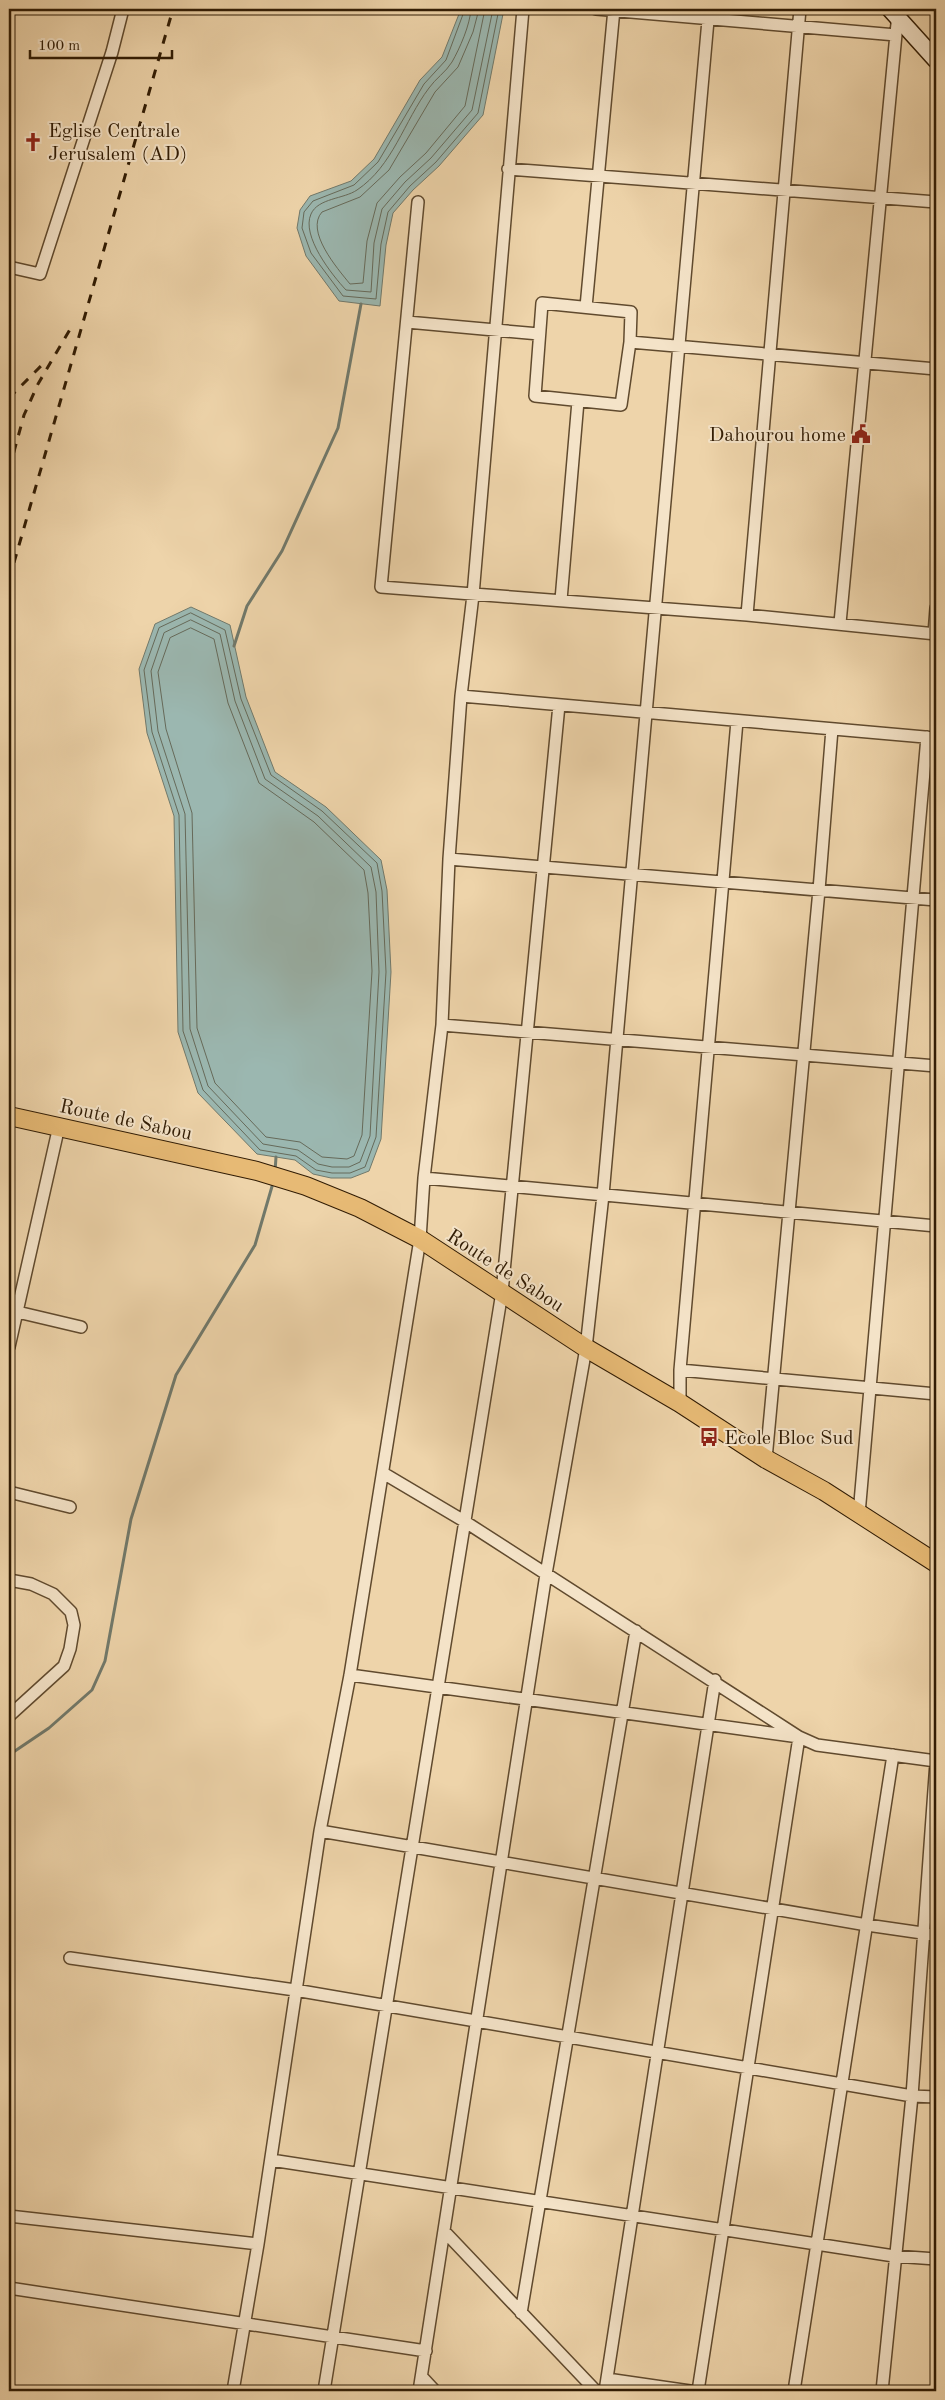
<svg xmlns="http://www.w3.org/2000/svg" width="945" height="2400" font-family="'Old Standard TT',serif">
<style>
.water{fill:#9bb7b0;stroke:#71796b}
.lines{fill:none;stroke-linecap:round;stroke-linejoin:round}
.shore{stroke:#666a5a;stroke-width:1}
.stream{stroke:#71796b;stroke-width:3}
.street-casing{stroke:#604a2e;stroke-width:14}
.secondary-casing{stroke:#311c04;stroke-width:19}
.primary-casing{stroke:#311c04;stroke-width:20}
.street{stroke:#f4e3c8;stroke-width:11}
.secondary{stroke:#f4e3c8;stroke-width:16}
.primary{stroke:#e7ba75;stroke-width:18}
.rail{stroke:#311c04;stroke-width:3;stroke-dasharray:9 9;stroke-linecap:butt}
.labels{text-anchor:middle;stroke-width:4;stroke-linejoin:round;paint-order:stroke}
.poi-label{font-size:20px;fill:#311c04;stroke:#f4e3c8;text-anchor:start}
.street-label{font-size:20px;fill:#311c04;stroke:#f4e3c8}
</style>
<rect width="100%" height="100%" fill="#eed4aa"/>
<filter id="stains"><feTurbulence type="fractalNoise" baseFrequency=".004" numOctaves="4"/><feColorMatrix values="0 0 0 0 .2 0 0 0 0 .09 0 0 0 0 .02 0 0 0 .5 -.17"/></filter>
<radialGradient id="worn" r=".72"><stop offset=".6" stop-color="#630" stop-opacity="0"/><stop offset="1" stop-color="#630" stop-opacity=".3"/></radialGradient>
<path class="water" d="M461,9H504L483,115L439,166L413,190L393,213L386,245L380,306L339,301L306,256L297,228L300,210L310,196L351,181L374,159L420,80L442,57Z
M191,607L230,625L246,697L275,772L326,807L381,860L387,890L391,972L381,1139L369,1171L351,1178H331L313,1174L295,1160L257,1154L198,1093L178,1032L174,816L147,733L139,669L155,624Z"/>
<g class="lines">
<path class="shore" d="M465,9L446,60L424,84L378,162L354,185L313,201L304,212L302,228L311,253L343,296L376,299L381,244L388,212L410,186L436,162L478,113L499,9
M471,9C470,25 460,48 452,62C446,72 435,79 429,88C404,121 393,166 357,190C344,199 318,198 311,214C301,236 332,275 346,290L371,292L374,243L382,209L405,182L431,158L472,110L493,9
M479,9L473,32L458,67L435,92L389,170L360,197L322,212C305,231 337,268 350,284L363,283L367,241L377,203L400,177L426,153L465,106L485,9
M191,613L225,630L241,699L271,775L322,811L377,863L382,891L386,972L376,1137L365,1167L350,1173H332L316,1170L296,1156L260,1150L203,1090L183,1031L179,815L152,732L144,670L159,628Z
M191,620L220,634L235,701L265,779L318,816L371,867L376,892L379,972L370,1136L360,1162L349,1167H332L318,1164L298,1150L263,1144L208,1086L190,1029L185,814L158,731L151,671L164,633Z
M191,628L214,639L228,703L259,783L314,822L364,870L368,893L372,971L362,1135L354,1156L347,1159L322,1157L300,1142L266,1137L215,1083L197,1028L192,813L166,729L158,672L170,638Z"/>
<path class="stream" d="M234,646L247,606L282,551L338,428L361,304
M275,1172L276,1157
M9,1755L49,1728L92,1690L105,1661L131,1519L176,1375L255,1245L273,1183"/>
<g class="street-casing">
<path id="street" d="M596,9L896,35
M508,169L936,202
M418,202L381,587L747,615L936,634
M9,267L40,274L112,52L123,9
M542,303L631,312L630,342L621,405L535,396Z
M586,307L614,9
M407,322L539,334
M630,342L936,369
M561,600L578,401
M747,615L800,9
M840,623L898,13
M934,634L936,608
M461,696L936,738
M449,859L936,900
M442,1025L936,1066
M424,1178L936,1226
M9,1310L81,1327
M9,1347L59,1126
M680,1370L936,1394
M680,1403V1370L737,721
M766,1459L819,890L832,729
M383,1473L464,1521L799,1737L698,2391
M9,1492L70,1507
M859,1514L927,737
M9,1580L31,1584L53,1594L71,1612L74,1625L70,1649L64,1666L9,1716
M350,1675L799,1737L817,1745L936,1761
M320,1831L867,1925L936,1935
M70,1958L295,1990L912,2096L936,2097
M271,2160L894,2256L936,2259
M9,2216L258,2244
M444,2231L596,2391
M9,2288L426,2351
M521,2313L636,1631
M422,2377L435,2391
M607,2379L690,2391
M233,2391L258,2244L320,1831L350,1675L420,1239L424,1178L442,1025L449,859L461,696L473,595L523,9
M324,2391L502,1292L559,705
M419,2391L546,1574L586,1348L603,1195L709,9
M605,2391L715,1680
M794,2391L893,1755
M882,2391L912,2096L936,1762"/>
</g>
<g class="secondary-casing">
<path id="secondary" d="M890,9L936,60"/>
</g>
<g class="primary-casing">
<path id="primary" d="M9,1116L257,1171L306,1186L360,1208L420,1239L586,1348L680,1403L766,1459L824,1491L936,1563"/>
</g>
<use href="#street" class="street"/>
<use href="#secondary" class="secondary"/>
<use href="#primary" class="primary"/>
<path class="rail" d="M9,398L46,361
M9,470L24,415L38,384L72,326
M9,580L173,9"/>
</g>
<defs>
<g id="church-bare" transform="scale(1.5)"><path d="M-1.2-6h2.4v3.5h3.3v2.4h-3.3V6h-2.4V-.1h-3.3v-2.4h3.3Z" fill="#8f2418" stroke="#f4e3c8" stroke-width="2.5" paint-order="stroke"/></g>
<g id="civic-bare" transform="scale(1.5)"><path d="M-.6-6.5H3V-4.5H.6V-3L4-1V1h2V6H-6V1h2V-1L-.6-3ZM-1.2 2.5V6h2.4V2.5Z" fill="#8f2418" stroke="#f4e3c8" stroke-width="2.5" paint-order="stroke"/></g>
<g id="bus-bare" transform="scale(1.5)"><path d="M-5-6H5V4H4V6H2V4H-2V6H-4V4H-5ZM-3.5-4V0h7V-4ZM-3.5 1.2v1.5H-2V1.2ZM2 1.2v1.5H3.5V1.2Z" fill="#8f2418" stroke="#f4e3c8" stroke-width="2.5" paint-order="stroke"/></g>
</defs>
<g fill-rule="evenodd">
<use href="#church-bare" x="33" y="142"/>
<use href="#civic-bare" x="861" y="434"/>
<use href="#bus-bare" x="709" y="1437"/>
</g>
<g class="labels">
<g class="poi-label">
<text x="48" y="137">Eglise Centrale<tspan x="48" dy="23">Jerusalem (AD)</tspan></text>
<text x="846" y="441" text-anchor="end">Dahourou home</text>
<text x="724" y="1444">Ecole Bloc Sud</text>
</g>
<g class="street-label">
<text transform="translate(126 1119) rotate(12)" y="7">Route de Sabou</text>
<text transform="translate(506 1270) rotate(33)" y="7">Route de Sabou</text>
</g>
</g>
<rect width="945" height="2400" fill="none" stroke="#eed4aa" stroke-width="30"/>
<rect x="10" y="10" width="925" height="2380" fill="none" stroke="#311c04" stroke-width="2.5"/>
<rect x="15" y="15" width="915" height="2370" fill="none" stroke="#311c04"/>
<path d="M30 50v8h142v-8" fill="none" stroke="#311c04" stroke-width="2.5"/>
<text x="38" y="50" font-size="15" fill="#311c04" stroke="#f4e3c8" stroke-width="4" paint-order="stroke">100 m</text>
<rect width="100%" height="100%" filter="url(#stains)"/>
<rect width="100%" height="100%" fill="url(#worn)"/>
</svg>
